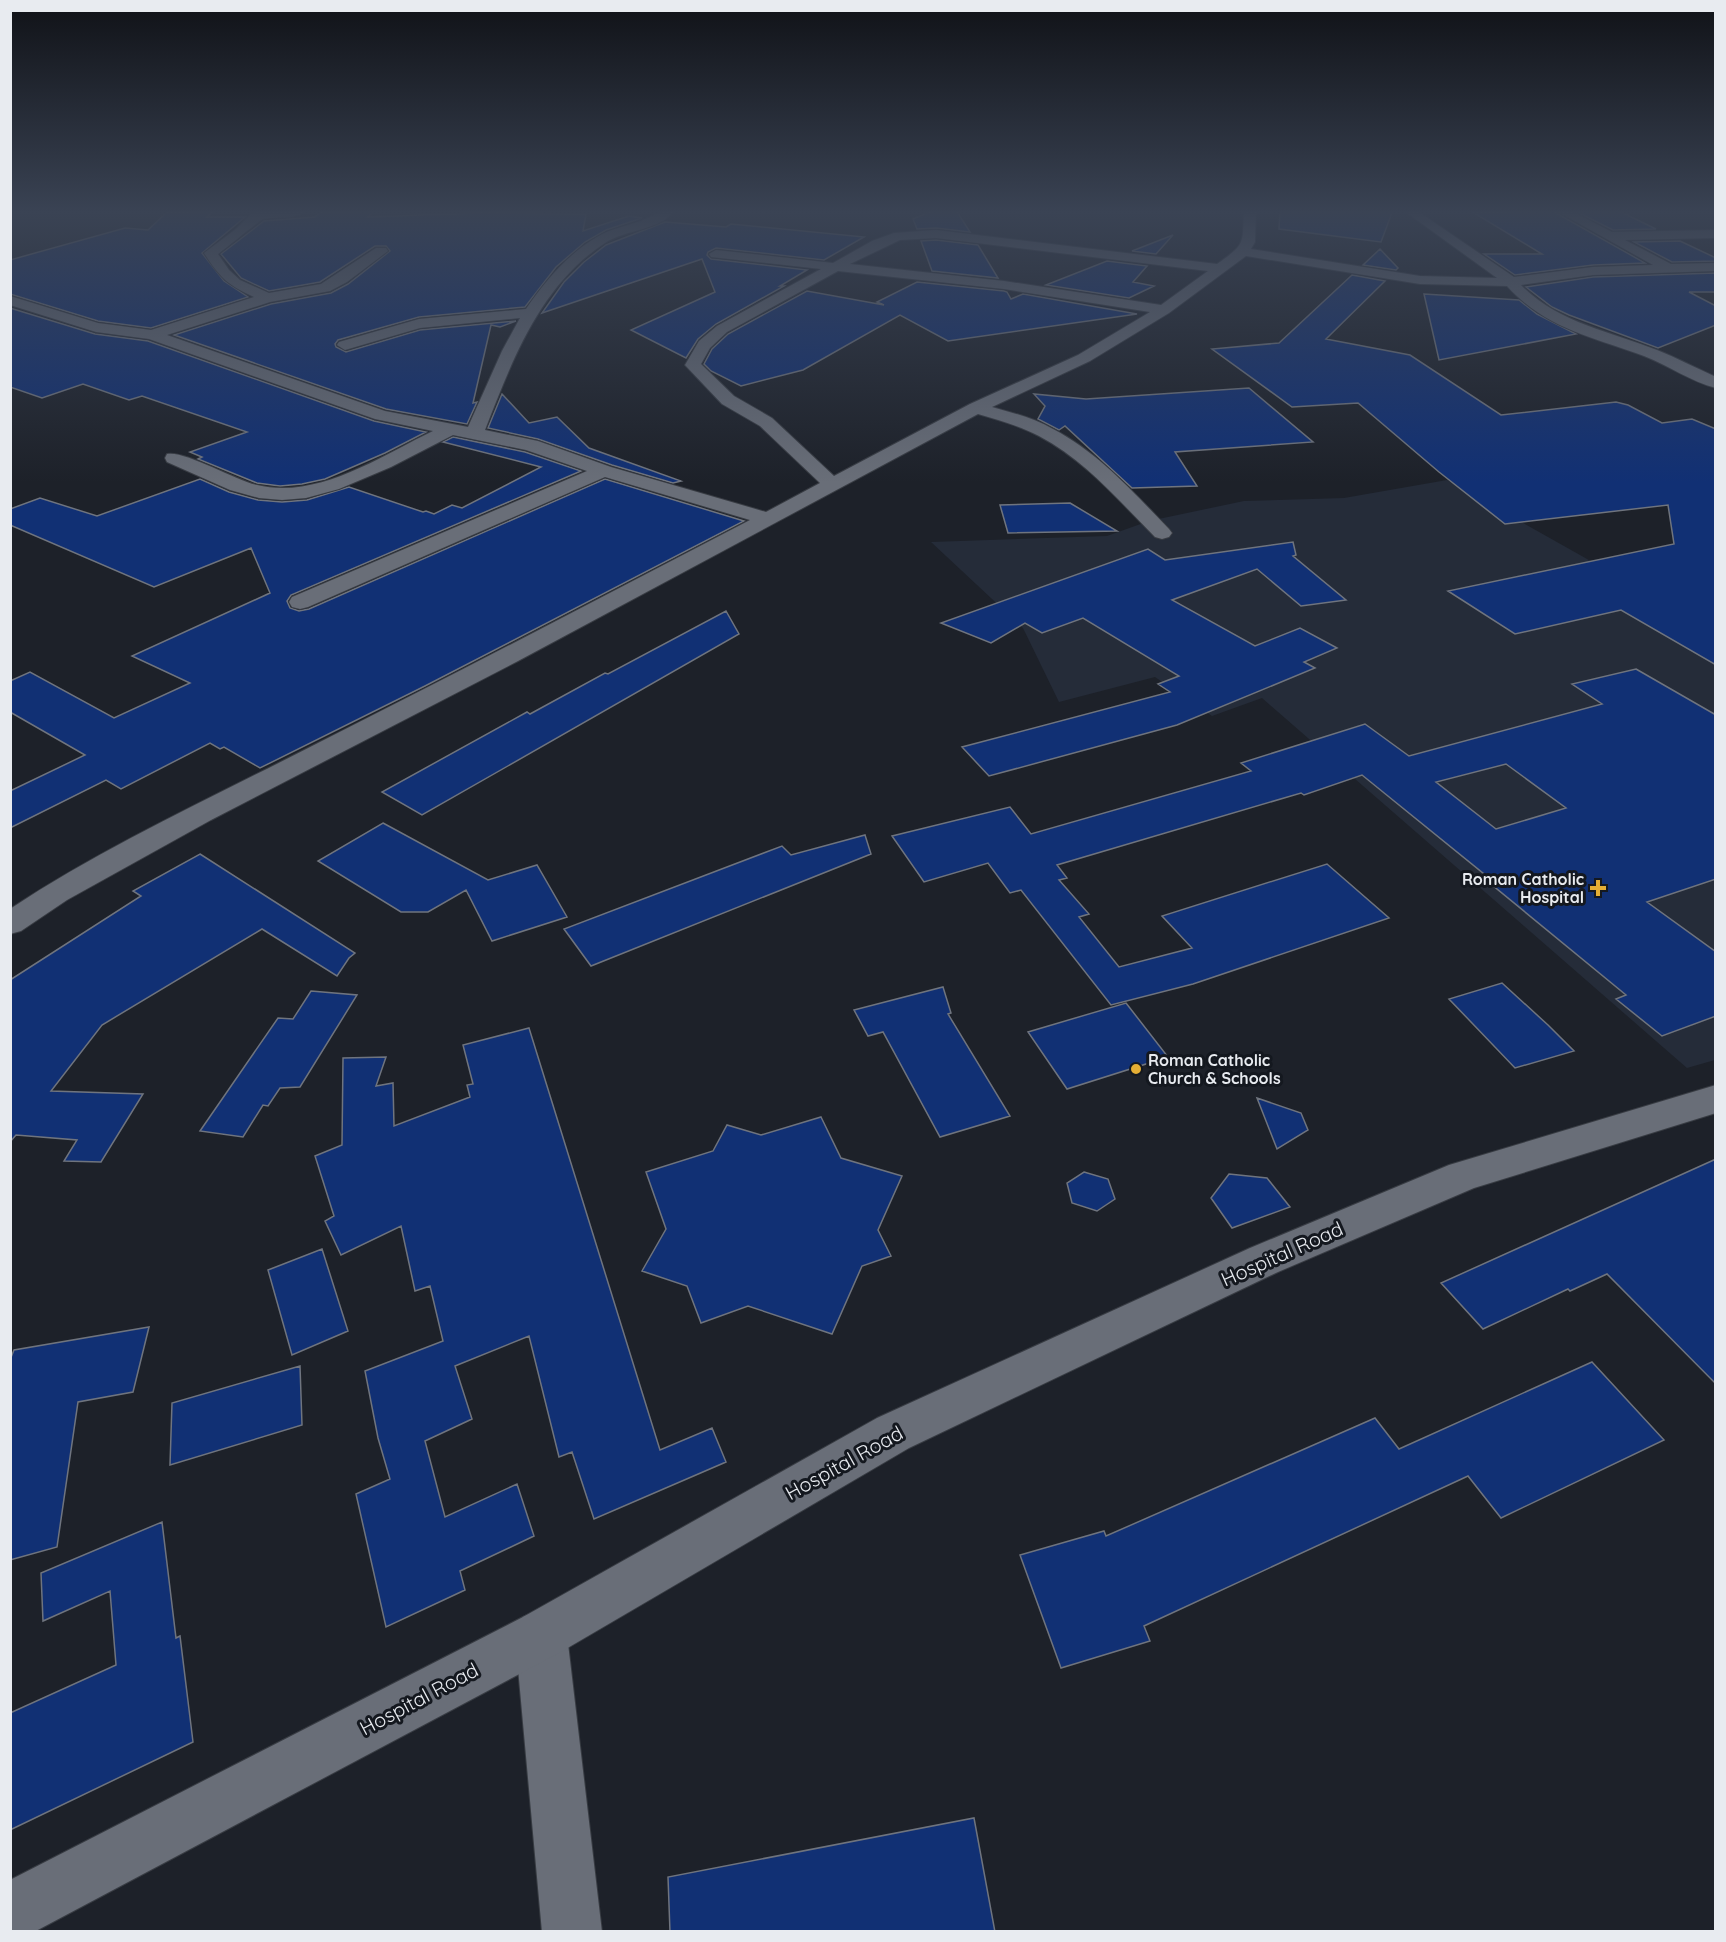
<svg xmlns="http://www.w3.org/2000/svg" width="1726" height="1942" font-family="Quicksand,sans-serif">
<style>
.built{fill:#252c39}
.building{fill:#113074;stroke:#6f747e;stroke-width:1.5;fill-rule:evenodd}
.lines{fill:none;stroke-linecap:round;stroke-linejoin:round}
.minor-casing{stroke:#383c43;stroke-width:2}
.tertiary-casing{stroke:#383c43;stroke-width:2}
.minor{fill:#696e78;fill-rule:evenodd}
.tertiary{fill:#696e78;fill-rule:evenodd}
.poi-dot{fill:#e4ae35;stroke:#14181f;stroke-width:2}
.labels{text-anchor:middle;stroke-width:6;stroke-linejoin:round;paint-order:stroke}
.poi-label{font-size:16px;font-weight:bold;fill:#e8ebf0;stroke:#14181f;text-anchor:end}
.near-street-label{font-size:20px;fill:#e8ebf0;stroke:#14181f}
</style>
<rect width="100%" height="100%" fill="#1d2129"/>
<path class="built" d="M1447,480L1715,631V1060L1687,1068L1262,698L1212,716L1155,677L1059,702L1023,628L931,542L1107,536L1149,521L1244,501L1344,498Z"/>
<path class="building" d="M934,210H956L970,232L936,228L917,229L913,219Z
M1280,210H1393L1381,242L1279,229Z
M1553,210L1554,212L1645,263L1593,265L1515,275L1484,254H1542L1474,213Z
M1573,210H1617L1656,229L1613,230Z
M213,211L207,217H245L202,253L224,281L248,297L151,328L98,321L10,294V260L125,228L148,230L166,213Z
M374,211L368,217L479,213L586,214L583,231L629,216L642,218L606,230L585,242L556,267L525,307L419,317L338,340L335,344L336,347L346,352L420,330L516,321L500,327L491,325L473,403L477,402L467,424L386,409L174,335L271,304L331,293L348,284L390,251L386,246H375L320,282L269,291L241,278L221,254L264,221L315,217L321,212Z
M665,222L726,227L731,224L864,237L824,260L716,248L708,252L707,255L711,259L807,270L780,286H784L716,324L698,339L686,358L631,330L715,292L702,259L542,313L564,282L584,262L606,245Z
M1173,235L1156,254L1132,251Z
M936,240L978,245L998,278L932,271L921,241Z
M1680,241L1716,258V261L1672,262L1634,242Z
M1380,249L1398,268L1396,270L1363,265Z
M1107,261L1147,266L1133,282L1154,286L1129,298L1046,285Z
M1716,273V292H1689L1716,306V325L1658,348L1569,315L1552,307L1526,287L1593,277Z
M1352,275L1385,281L1326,339L1410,355L1501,415L1616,402L1628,405L1662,423L1692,419L1716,429V665L1621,610L1515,634L1448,591L1674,544L1668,505L1505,524L1439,472L1358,403L1292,407L1212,349L1279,343Z
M917,282L1004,291L1007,292L1011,299L1023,294L1137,314L948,341L900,315L803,370L741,386L711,371L704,364L712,349L728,334L807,291L884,305L877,302Z
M1424,294L1519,300L1537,314L1576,334L1439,360Z
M10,308L95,334L148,341L374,421L426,432L385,453L325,479L302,484L280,486L257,483L198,459L202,457L190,452L247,432L142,396L129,400L83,384L42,398L10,387Z
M1249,388L1313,442L1175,452L1197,486L1132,488L1065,426L1059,430L1038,419L1045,406L1034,394L1086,399Z
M502,394L529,423L557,417L589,448L681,481L673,483L612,465L538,439L488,428Z
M453,437L525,452L581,471L291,595L287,601L290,608L299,611L309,609L605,479L744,521L425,686L260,768L224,747L220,749L210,743L121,789L106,780L10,828V791L85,755L10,712V681L30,672L114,718L190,683L132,656L270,593L251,548L154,587L10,525V509L40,498L97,516L200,479L229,492L258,500L282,502L307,500L349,487L423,512L426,511L434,514L452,505L462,508L541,467L443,442Z
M1070,503L1117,531L1008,533L1000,505Z
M1293,542L1296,555L1293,556L1346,600L1301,606L1257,569L1172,600L1255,646L1300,628L1337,648L1304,662L1315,668L1177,725L989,776L962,747L1170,692L1158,684L1179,676L1083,618L1042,633L1025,623L991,643L941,623L1148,549L1165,560Z
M726,611L739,634L422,815L382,792L527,712L530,714L605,673L608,674Z
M1636,669L1716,715V879L1647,902L1716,952V1016L1662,1036L1616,999L1626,995L1480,875L1484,874L1362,775L1304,795L1301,793L1057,865L1067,878L1059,880L1089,914L1079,917L1119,967L1192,948L1162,916L1327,864L1389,918L1193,984L1111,1005L1021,890L1010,893L988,863L924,882L892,836L1010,807L1031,834L1251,771L1241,763L1365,724L1409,756L1602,704L1572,684ZM1506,764L1566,808L1496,829L1436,782Z
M383,823L488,880L537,865L567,917L492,941L466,890L428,912H401L318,861Z
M865,835L871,854L591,966L564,929L782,846L791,855Z
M200,854L355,953L349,958L337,976L262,929L102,1025L51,1091L143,1094L101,1162L64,1161L77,1140L16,1135L10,1142V980L141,896L133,891Z
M1502,983L1548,1025L1574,1051L1515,1068L1449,999Z
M943,987L951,1013L948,1014L1010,1116L940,1137L883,1032L868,1036L854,1010Z
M311,991L357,995L300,1087L280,1088L268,1106L263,1105L243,1137L200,1131L278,1018L293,1019Z
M1126,1003L1168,1057L1067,1089L1028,1032Z
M529,1028L660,1450L712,1428L726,1462L594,1519L572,1452L559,1457L529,1336L455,1366L472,1419L425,1441L445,1517L517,1484L534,1536L460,1571L465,1590L386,1627L356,1494L390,1479L378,1438L365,1371L443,1341L430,1286L415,1291L401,1226L341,1255L325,1221L334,1216L315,1156L342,1145L343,1058L386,1057L376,1086L393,1083L394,1126L470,1097L467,1085L473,1084L463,1045Z
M1257,1098L1301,1113L1308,1130L1277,1149Z
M821,1117L841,1158L902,1176L878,1230L891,1256L862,1266L832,1334L748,1306L701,1323L687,1286L642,1271L666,1229L646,1172L713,1151L727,1125L761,1135Z
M1716,1159V1384L1607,1274L1570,1291L1568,1289L1483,1329L1441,1283Z
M1084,1172L1108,1179L1115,1199L1097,1211L1072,1203L1067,1183Z
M1229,1174L1267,1178L1290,1207L1232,1228L1211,1198Z
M322,1249L348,1331L292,1355L268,1270Z
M149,1327L133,1392L78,1402L57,1547L10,1560V1360L14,1350Z
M1592,1362L1664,1440L1501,1518L1468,1476L1144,1626L1150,1641L1061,1668L1020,1555L1104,1531L1106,1536L1375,1418L1399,1449Z
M300,1366L302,1425L170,1465L172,1403Z
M162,1522L176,1638L180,1636L193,1742L10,1830V1713L116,1665L110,1591L43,1621L41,1573Z
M974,1818L995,1932H670L668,1877Z"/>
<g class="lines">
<g class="minor-casing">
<path id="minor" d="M284,210H302L304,212C294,220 275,216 263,219C260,220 225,249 218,254L229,270L240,280L269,293L321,284L376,248H386L388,251L347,282L330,291L270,302L167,335L385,411L468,427L502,351L520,318L420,328L345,350L337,345L339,342L419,319L526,309C545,281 568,254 597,237C610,229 626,226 641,221C653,216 661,210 675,210C660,231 626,229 605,243C540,285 512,361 485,430L538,441L611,467L766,512L820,483L760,426L722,404L685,365L699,341L717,326L821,269L711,257L709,254L716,250L833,263L872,241L894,233L936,230L1217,264C1247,243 1242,244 1244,210H1256L1255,242L1251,249L1420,276L1497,278L1403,210H1416L1514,277L1593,267L1653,265L1555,210H1569L1612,232L1716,230V238L1625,240L1671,264L1716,263V271L1593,275L1521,285C1558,323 1609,331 1657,350C1677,358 1696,368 1716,377V388C1691,382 1668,365 1644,356C1593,337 1546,329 1507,286L1420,284L1246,256L1169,313L1090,361L992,407C1013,413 1034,418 1053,429C1099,453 1134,493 1169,529L1172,533L1169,537L1162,539L1155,537C1119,501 1085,460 1039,436C1020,426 999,420 978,414L518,661L211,820L67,900L21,931L10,934V909C107,845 215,796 318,743C463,670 606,595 750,520L605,477L308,607L300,609L292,607L289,602L292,597L587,471L526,450L453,435L391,467L339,489L306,498L282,500L259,498L230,490L167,462L165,458L167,454C184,450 235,480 257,485C317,500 381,456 433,431L375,419L149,339L96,332L10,305V296L98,323L151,330L254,297C228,285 220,278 204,253L236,229L252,213ZM936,238L1208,271L1161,305L1004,281L850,264L900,240ZM838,271L1004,289L1150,312L1078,355L970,404L834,476L772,418L734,396L701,364L710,348L727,332Z
M541,1609L559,1617L567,1635L602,1932H542L515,1635L523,1617Z"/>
</g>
<g class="tertiary-casing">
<path id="tertiary" d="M1716,1085V1113L1474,1188L1278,1272L909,1448L559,1653L34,1932H10V1880L523,1617L877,1418L1250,1248L1449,1165Z"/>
</g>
<use href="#minor" class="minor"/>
<use href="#tertiary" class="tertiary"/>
</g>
<linearGradient id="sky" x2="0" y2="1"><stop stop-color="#101217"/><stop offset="0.44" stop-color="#3a4354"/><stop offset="1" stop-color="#3a4354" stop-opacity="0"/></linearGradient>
<rect width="1726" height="482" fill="url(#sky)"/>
<g class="poi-dot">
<path d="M1595 879h6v6h6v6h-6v6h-6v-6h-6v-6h6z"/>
<circle cx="1136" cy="1069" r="6"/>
</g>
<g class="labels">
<g class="poi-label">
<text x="1584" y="885">Roman Catholic<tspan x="1584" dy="18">Hospital</tspan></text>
<text x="1148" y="1066" text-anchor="start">Roman Catholic<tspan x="1148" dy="18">Church &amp; Schools</tspan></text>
</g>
<g class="near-street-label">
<text transform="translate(1282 1254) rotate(-24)" y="7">Hospital Road</text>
<text transform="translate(844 1463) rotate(-29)" y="7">Hospital Road</text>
<text transform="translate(419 1699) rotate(-28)" y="7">Hospital Road</text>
</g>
</g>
<rect width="1726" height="1942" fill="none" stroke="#e8ebf0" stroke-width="24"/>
</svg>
